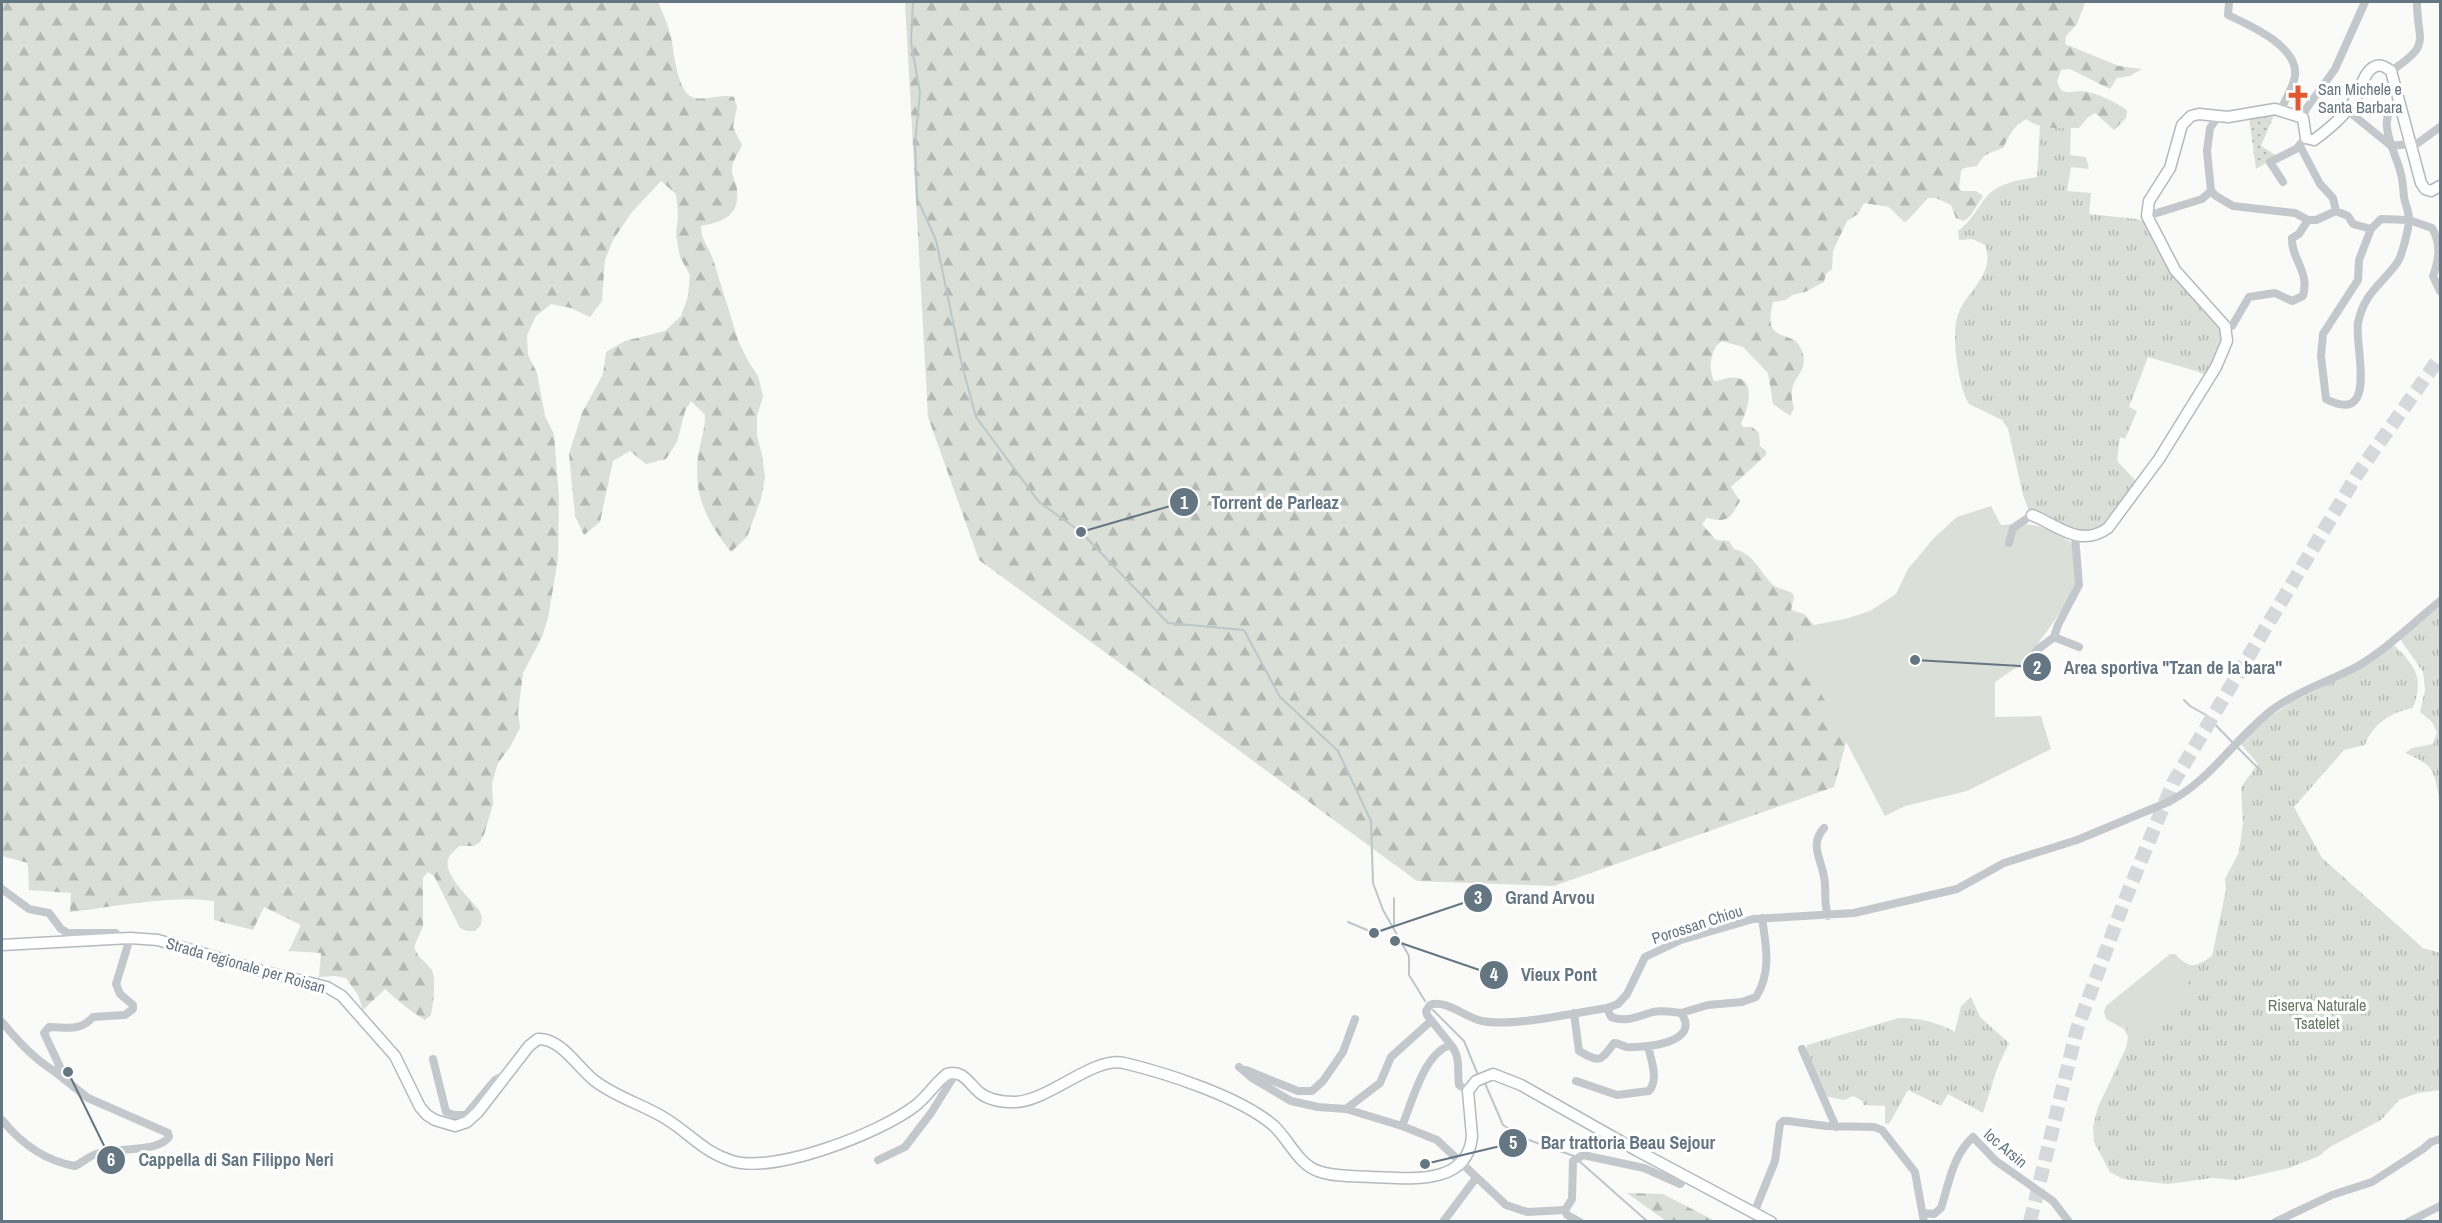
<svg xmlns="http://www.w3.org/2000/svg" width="2442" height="1223" font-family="'Archivo Narrow',sans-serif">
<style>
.grass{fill:url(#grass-tufts)}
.forest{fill:url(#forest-firs)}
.garden{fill:url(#garden-dots)}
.pitch{fill:#dadfd7}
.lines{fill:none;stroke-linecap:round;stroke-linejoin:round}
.stream{stroke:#bbc7cb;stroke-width:2}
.highway-tunnel{stroke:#d5d9db;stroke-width:14;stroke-dasharray:14 7;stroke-linecap:butt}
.secondary-casing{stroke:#b3babf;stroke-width:13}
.street{stroke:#c3c8cc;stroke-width:8}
.secondary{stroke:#fff;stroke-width:10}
.labels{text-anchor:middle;stroke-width:6;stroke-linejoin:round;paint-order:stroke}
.poi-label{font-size:16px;fill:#657683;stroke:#fff;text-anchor:start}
.street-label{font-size:16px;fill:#657683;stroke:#fff}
.park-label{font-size:16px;fill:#687a64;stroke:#fff}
.leader{fill:none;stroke:#657683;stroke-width:2}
.callout-dot{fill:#657683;stroke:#fff;stroke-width:2}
.mark-label{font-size:18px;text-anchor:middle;font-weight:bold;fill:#fff}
.callout-label{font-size:18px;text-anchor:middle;font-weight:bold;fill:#657683;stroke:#fff;stroke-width:6;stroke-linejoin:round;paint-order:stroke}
</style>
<defs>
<pattern id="grass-tufts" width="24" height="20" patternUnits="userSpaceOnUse" patternTransform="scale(1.5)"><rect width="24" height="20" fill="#dadfd7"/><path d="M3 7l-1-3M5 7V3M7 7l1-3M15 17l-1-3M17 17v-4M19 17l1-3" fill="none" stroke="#b4b9b4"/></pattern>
<pattern id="forest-firs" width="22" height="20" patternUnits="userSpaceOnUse" patternTransform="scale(1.5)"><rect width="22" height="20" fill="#dadfd7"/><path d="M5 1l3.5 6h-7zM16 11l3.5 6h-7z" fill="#b4b9b4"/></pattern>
<pattern id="garden-dots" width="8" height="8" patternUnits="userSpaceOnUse" patternTransform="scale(1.5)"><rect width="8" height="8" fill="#dadfd7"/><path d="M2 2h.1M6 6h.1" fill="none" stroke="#b4b9b4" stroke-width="1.8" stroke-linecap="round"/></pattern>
</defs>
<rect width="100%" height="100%" fill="#fafaf8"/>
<path class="grass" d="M2040,125L2071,128L2070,155L2086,157L2089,169L2071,167L2067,191L2091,193L2089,214L2137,219L2145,222L2222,327L2225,334L2209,377L2196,371L2148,357L2129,407L2137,411L2125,439L2120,437L2117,461L2137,482C2128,495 2119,512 2107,524C2086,545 2050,520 2029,511L2023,495L2008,429L2002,420L1969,404C1958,387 1950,331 1959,312C1968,290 1996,273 1985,245L1972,239L1959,240L1958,231C1974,219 1976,208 1988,195C2001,182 2020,180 2037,177Z
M2440,606V801C2433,770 2436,766 2405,753L2412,748L2433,744L2437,732L2432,722L2420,712L2425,690L2423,672L2400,639Z
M2392,646H2395C2416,667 2424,678 2413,708C2393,711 2371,725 2365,745L2344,750L2294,807L2322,858L2423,948L2440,953V1090L2418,1093L2399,1100L2381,1120L2330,1147L2319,1156L2289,1168L2236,1180L2212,1178L2168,1184L2123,1179L2110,1172L2094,1142L2093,1127L2098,1107L2126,1048L2128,1037L2124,1029L2106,1019L2104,1012L2106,1006L2170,954H2175C2190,969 2194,968 2212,956L2226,890L2225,879L2239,852L2243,823L2241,787L2258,764L2240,743L2267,719L2292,702L2355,671Z
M1971,997L1980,1017L2009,1043L1997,1069L1983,1113L1948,1094L1941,1106L1908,1090L1889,1124L1885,1123V1106L1863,1105V1101L1853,1096L1844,1100L1825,1096L1805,1052L1807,1045L1899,1018C1919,1018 1937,1022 1955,1032L1961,1006Z"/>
<path class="forest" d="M2,2H658C663,13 668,25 671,37C674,52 677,91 692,97C704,102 719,93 734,97L737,107L733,127L742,145C739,153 731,162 732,171C732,177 737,183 737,190C740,216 722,222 701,226L702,236L713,259L738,340L747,359L758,376L763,396L757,416V436L762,455L765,477L761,499L747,537L731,552C708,523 693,496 698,457C700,441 705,431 705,415L691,401L685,411L677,442L666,459L646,464L630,451L613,461L600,522L584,535L575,516L569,454L582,413L603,374L606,352L625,341L665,331L681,316L688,296L690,275L680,257L676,236L678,215L676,194L661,181L632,212L613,240L605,260L602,301L590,317L571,308L551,304L536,316L527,335L528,355L537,373L545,416L554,434L559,498L558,559L548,618L542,637L523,673L518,713L520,728L510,747L498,763L492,783L493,804L484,835L480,842L474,846H459C456,849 451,853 449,857C441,873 469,897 479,910L482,917L481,925L475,931H467L460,928L434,876L428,872L423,877V926L414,947C417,957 425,961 431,969C437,976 433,1005 431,1015L425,1020C410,1011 398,1001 385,989L363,1010L358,995L346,978L335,976L319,977L321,953L289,951L301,925L264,907L253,930L214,920V901C167,895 117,907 70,912L71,893L29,890L28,863L2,856Z
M905,2H2085L2077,24L2066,36L2065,44L2119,66L2142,69L2130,76L2117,78L2110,89L2070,69L2061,70L2057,82L2061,90C2069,94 2073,91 2081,91C2096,92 2115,102 2127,110L2126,118L2114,130L2095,113L2088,117L2079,128C2064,128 2038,130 2027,119C2015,123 2009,136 2003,148C1989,154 1986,151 1977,166L1964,168L1961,171L1959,188L1962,191H1976L1983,196L1971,215L1964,221L1956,218L1951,205L1936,198H1928L1908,220L1904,222L1889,207L1864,203L1858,214L1847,221L1833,251L1832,269L1826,274L1824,282L1805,292L1792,295L1786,300L1773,302C1761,348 1794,326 1802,351C1811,376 1784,376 1794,408L1790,416L1773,404L1768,373L1743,347L1722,341C1710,349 1708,368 1714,381C1723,381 1728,376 1737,378C1757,381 1747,412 1741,423L1743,427H1752L1759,433L1760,446L1766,451V455L1731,487L1740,501C1730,519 1728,523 1707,518L1702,524L1716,540L1729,541L1734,549C1753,553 1759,570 1771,583C1776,589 1786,589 1792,593L1794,597L1791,610L1804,614L1814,625L1793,640L1847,739L1834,787L1554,886L1417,881L979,560L928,417Z
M1627,1193L1663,1194L1715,1221H1666Z"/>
<path class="garden" d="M2269,114L2274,115L2261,146L2277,156L2256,169L2249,117Z"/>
<path class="pitch" d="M1991,506L2001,525C2036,523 2042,524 2072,543C2073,555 2077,568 2076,580C2076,597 2032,649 2022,667L2014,669L1995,682V717L2041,716L2051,749L1967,791L1905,806L1885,816L1793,640L1814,625L1845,619L1870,611L1896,594L1908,569L1934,538L1957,517Z
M2171,955L2187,968V982L2194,991L2160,1006L2148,1026L2132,1043L2127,1027L2107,1014L2110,1006Z"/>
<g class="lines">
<path class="stream" d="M913,2L911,42L920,93L915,143L917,198L936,240L962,365L976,417L1039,502L1081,532L1168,623L1244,630L1280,697L1338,751L1371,821L1373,883L1383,910L1409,956V975L1425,1001
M2184,700L2190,706L2206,715L2233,743
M2237,747L2261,771
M1348,922L1374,933L1394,926V898
M1433,1010L1464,1041L1478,1075
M1484,1081L1503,1125L1526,1139L1574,1156
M1578,1160L1648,1222"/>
<path class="highway-tunnel" d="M2030,1222L2077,1029L2124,902L2173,783L2358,473L2440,357"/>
<g class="secondary-casing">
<path id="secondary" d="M2032,515C2059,526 2080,548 2108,528L2159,459L2216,367L2227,341L2225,326L2175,270L2147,216L2149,201L2170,168L2182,125L2191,116L2199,114L2228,117L2275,109L2303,118L2306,138L2314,140C2329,129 2349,113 2357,95C2361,87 2365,71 2374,67C2380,63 2386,67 2391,71L2421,183L2425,189L2431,191L2440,186
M2,945L130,938L158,940L262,971L327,987L342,996L395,1056L420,1107L427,1115L435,1120L455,1126L467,1122L478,1112L529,1046L538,1039C561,1038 578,1068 595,1081C616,1097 641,1104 663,1117C689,1132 701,1151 732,1161C775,1174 880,1133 915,1106C927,1097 935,1083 947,1074C963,1069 969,1084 980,1093C989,1100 1003,1102 1014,1102C1048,1102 1093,1056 1124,1063C1166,1073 1241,1097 1274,1126C1289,1140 1298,1164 1318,1171C1334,1177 1354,1176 1372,1177C1407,1178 1468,1187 1472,1136L1468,1091L1476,1081L1493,1074L1521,1085L1636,1150L1771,1222"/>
</g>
<path class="street" d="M2229,2L2228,15C2249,25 2298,46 2295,75C2294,87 2285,99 2281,110
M2391,71C2433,43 2417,43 2417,2
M2347,110L2390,145
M2218,117L2210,128L2207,151L2211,191L2216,196L2233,206L2295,213L2308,220
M2303,118L2306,109L2335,69L2365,2
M2300,146L2320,184L2333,198L2336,211
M2391,146L2418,143L2440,127
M2283,182L2270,162L2296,149L2302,142
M2147,216L2202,199L2211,191
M2371,229L2359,260L2358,280L2323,334L2321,356L2326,399C2380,427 2354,345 2358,323C2364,293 2381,285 2397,263C2402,256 2409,228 2409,219C2409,211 2405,204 2404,197C2403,189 2403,181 2401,174C2397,154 2373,118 2398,103
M2226,328L2232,326L2249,297L2275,293L2292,301L2303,296C2310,271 2291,259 2292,238L2299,234L2308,220H2316L2336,211L2348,216L2353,224L2371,229L2381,219L2409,220L2432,228C2441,243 2439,261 2433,276L2440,291
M2009,543L2013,528L2032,515
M2054,637L2079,647
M2030,676L2025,667L2037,650L2054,637L2058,625L2079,585L2075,536
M1824,828C1809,845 1821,858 1824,877C1827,891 1823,901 1828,916
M2,889L29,909L49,913L61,929L68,933H116L119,939
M1574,1013L1579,1051C1600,1063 1600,1062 1614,1043C1619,1043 1622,1046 1627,1047C1645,1048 1702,1043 1681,1013C1672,1012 1662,1010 1653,1012C1638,1016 1627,1023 1611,1017L1607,1008
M1681,1013L1708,1005L1742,1002L1756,997C1772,971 1766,946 1762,918
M2,1022C17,1040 33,1058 54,1071L60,1067L44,1033L49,1027C67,1027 80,1032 93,1017L125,1015L133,1009V1005L120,994L116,984L130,938
M1451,1045L1427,1015L1426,1011L1430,1005C1446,999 1466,1018 1482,1021C1513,1027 1573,1013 1607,1008L1618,1004L1627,994L1645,957L1681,940L1753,919L1854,913L1957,889L2004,863L2077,840L2166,803C2209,783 2235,738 2272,710C2298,691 2330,681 2358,666C2388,648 2413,623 2440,601
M1802,1049L1836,1127
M433,1059L446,1112L454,1115H466L495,1080L504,1076
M1239,1067L1252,1078L1291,1101L1318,1107L1346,1109L1402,1126L1437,1140L1506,1205L1527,1212L1565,1210L1572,1199L1573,1161L1583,1155L1644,1168L1680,1184L1686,1177
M1246,1070L1298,1091H1312L1323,1081L1343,1052L1355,1019
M1576,1081L1617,1095L1649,1091C1659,1079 1651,1060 1648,1046
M1346,1109L1380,1083L1391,1057L1431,1021
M2,1120C20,1142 45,1161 75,1166C82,1163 89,1156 96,1154C114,1147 158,1153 169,1137L168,1133L88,1098L54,1071
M1402,1126C1412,1103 1424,1052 1451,1045C1461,1057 1457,1070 1459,1085L1468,1091
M878,1160L905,1147L931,1113L956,1073
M1565,1210L1567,1215L1580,1222
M1754,1213L1775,1161L1780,1124L1783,1121H1788L1826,1126L1874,1127L1882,1130L1915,1172L1924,1222
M1924,1213L1934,1214L1941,1208C1949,1183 1953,1155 1973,1137L1996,1161L2053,1201L2069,1222
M1443,1222L1476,1178
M2275,1222L2332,1195L2372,1182L2423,1149L2431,1142L2440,1139
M2408,1222L2440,1206"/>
<use href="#secondary" class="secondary"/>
</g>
<defs>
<g id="church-bare" transform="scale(2.07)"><path d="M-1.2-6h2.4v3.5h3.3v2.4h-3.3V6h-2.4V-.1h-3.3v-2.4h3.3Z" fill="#e4572e" stroke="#fff" stroke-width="2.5" paint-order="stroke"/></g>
</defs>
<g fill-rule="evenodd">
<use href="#church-bare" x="2298" y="98"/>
</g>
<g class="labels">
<g class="poi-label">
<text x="2318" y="95">San Michele e<tspan x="2318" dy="18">Santa Barbara</tspan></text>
</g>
<g class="street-label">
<text transform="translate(1697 924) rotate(-18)" y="6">Porossan Chiou</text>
<text transform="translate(246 965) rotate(16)" y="6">Strada regionale per Roisan</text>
<text transform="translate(2006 1148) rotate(40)" y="6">loc Arsin</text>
</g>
<g class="park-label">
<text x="2317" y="1011">Riserva Naturale<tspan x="2317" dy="18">Tsatelet</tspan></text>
</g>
</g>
<path class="leader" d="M1081 532L1184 502M1915 660L2037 667M1374 933L1478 898M1395 941L1494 975M1425 1164L1513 1143M68 1072L111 1160"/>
<g class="callout-dot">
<circle cx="1081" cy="532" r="6"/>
<circle cx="1915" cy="660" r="6"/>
<circle cx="1374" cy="933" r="6"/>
<circle cx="1395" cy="941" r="6"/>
<circle cx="1425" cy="1164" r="6"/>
<circle cx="68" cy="1072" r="6"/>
<circle cx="1184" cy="502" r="15"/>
<circle cx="2037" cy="667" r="15"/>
<circle cx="1478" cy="898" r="15"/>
<circle cx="1494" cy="975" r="15"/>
<circle cx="1513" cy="1143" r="15"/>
<circle cx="111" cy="1160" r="15"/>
</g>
<g class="mark-label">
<text x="1184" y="509">1</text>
<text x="2037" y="674">2</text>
<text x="1478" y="904">3</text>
<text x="1494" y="981">4</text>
<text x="1513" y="1149">5</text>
<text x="111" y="1166">6</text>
</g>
<g class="callout-label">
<text x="1275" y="509">Torrent de Parleaz</text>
<text x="2173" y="674">Area sportiva "Tzan de la bara"</text>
<text x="1550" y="904">Grand Arvou</text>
<text x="1559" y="981">Vieux Pont</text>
<text x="1628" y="1149">Bar trattoria Beau Sejour</text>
<text x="236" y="1166">Cappella di San Filippo Neri</text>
</g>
<rect width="2442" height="1223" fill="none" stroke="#657683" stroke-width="6"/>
</svg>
